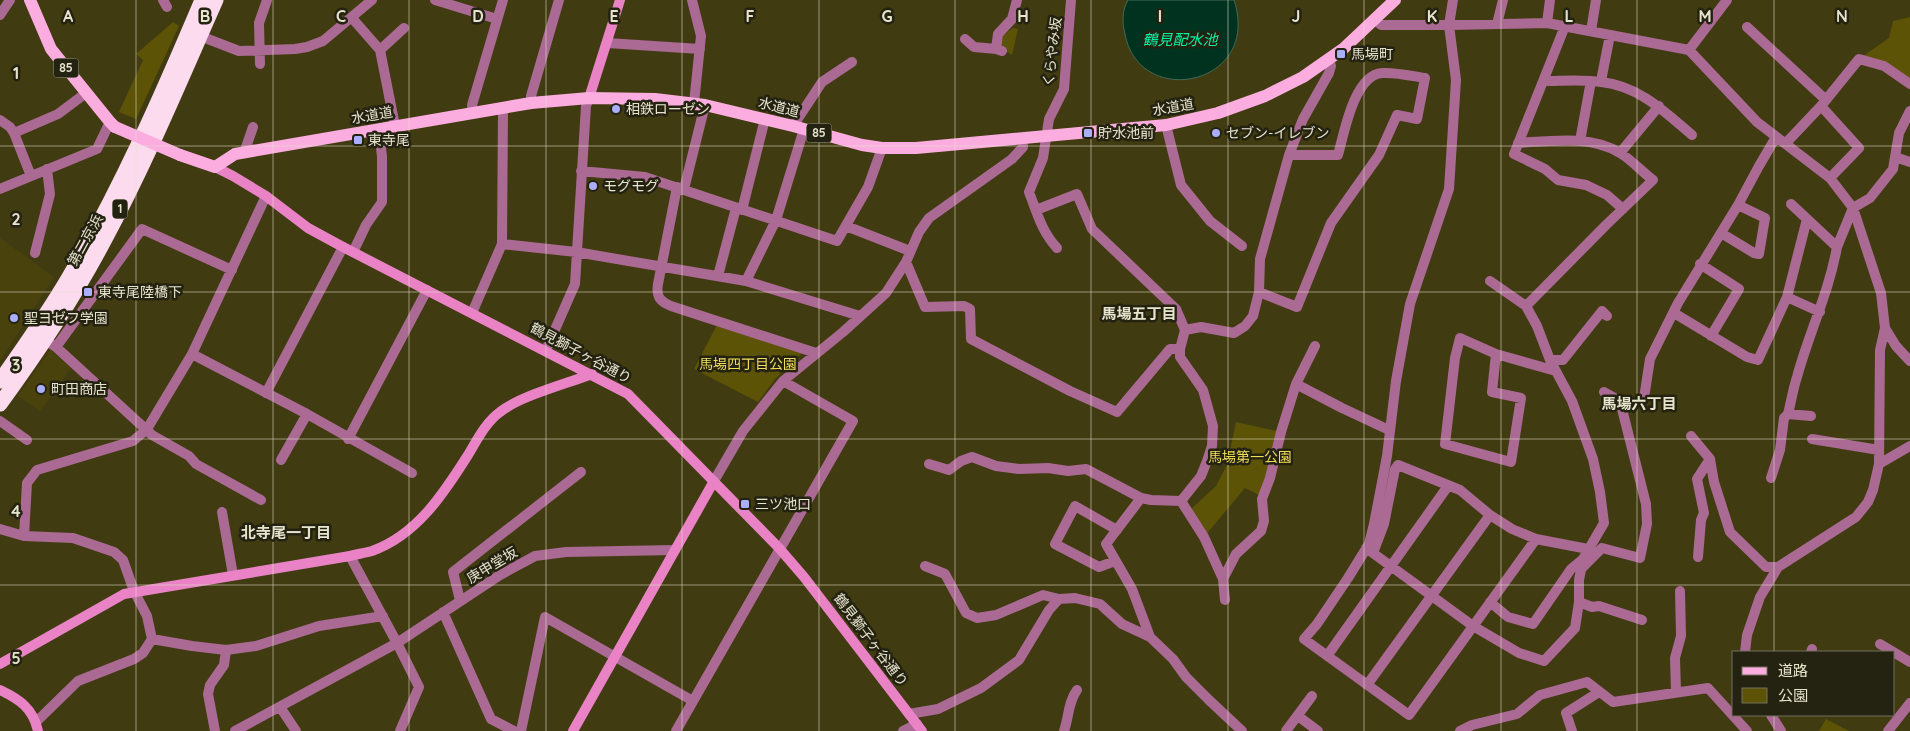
<svg xmlns="http://www.w3.org/2000/svg" width="1910" height="731" font-family="Quicksand,'Noto Sans JP',sans-serif">
<style>
.built{fill:#49420d}
.green{fill:#5d5307}
.water{fill:#00331f;stroke:#456854}
.lines{fill:none;stroke-linecap:round;stroke-linejoin:round}
.street{stroke:#aa6a94;stroke-width:10}
.secondary{stroke:#e983c6;stroke-width:10}
.primary{stroke:#fcaddf;stroke-width:12}
.highway{stroke:#fcdbef;stroke-width:15}
.primary-bridge{stroke:#fcaddf;stroke-width:12}
.grid{fill:none;stroke:#e7e4ce;stroke-width:1;stroke-opacity:0.55}
.poi-dot{fill:#abaffb;stroke:#242210;stroke-width:2}
.labels{text-anchor:middle;stroke-width:5;stroke-linejoin:round;paint-order:stroke}
.shield{fill:#242210;stroke:#acaa95;stroke-width:1}
.shield-label{font-size:12px;font-weight:bold;fill:#e7e4ce}
.street-label{font-size:14px;fill:#e7e4ce;stroke:#242210}
.poi-label{font-size:14px;fill:#e7e4ce;stroke:#242210;text-anchor:start}
.park-label{font-size:14px;fill:#f0dd5a;stroke:#242210}
.water-label{font-size:15px;font-style:italic;fill:#02f2a5;stroke:#242210}
.neighbourhood-label{font-size:15px;font-weight:bold;fill:#e7e4ce;stroke:#242210}
.grid-label{font-size:16px;text-anchor:middle;font-weight:bold;fill:#e7e4ce;stroke:#242210;stroke-width:5;stroke-linejoin:round;paint-order:stroke}
</style>
<rect width="100%" height="100%" fill="#413b11"/>
<path class="built" d="M0,238L54,277L0,361Z
M50,350L71,368L40,411L18,396Z"/>
<path class="green" d="M1910,17V84L1859,59L1889,38L1893,21Z
M173,22L179,26L136,119L119,112L143,60L136,54Z
M1013,28L1018,29L1012,55L1000,47L1002,36Z
M718,323L803,352L775,379L758,402L694,369Z
M1236,422L1277,431L1266,482L1259,495L1245,488L1204,537L1188,512L1216,486L1227,465Z
M1826,719L1849,731H1819Z"/>
<path class="water" d="M1128,0H1234C1262,86 1139,110 1125,34C1122,23 1122,10 1128,0Z"/>
<g class="lines">
<path class="street" d="M163,0L167,7
M435,0L497,19
M692,0L701,36L694,103
M1453,0L1449,25L1456,80L1449,189L1410,304L1396,381L1387,456L1374,524L1369,544L1348,578L1317,624L1304,639L1409,715L1536,539
M0,15L10,0
M352,18L380,50L395,126
M1376,20L1381,25H1449L1547,23L1689,50L1757,122L1830,178L1853,208L1881,293L1885,328L1880,350L1879,464
M1547,23L1550,0
M1497,24L1503,0
M1565,26L1514,154L1545,169L1558,180L1586,185L1607,195L1623,209
M1747,27L1826,100
M1591,31L1596,0
M200,36L239,51L295,49L307,47L323,41L372,0
M965,39L974,47L996,49
M607,43L700,49
M380,50L404,28
M1689,50L1727,0
M1002,51L996,49L998,34L1012,19L1017,0
M260,64L259,23L267,0
M1544,81C1562,81 1582,79 1601,82C1639,86 1664,111 1692,135
M1601,81L1610,35
M531,103V96L559,0
M1821,106L1859,148L1830,178
M473,114L472,105L503,0
M0,120L10,127L14,133L31,176
M1166,125L1181,185L1210,221L1242,246
M793,126L822,82L852,62
M14,133L58,114L86,93
M1580,141L1591,81
M1786,143L1821,106L1859,59L1884,66L1910,84
M244,153L253,127
M1620,153L1659,106
M1895,157L1910,162
M581,171L645,177L837,241L868,187L882,148
M677,187L658,284C656,296 659,301 671,306L816,353
M0,189L97,149L110,122
M684,189L705,105
M1791,204L1837,247L1853,208L1870,198L1893,169L1899,133L1910,111
M742,210L765,119
M846,226L910,251
M1721,233L1754,253L1759,254L1765,218L1738,205
M502,244L576,252L746,281L860,316
M1057,248C1042,232 1037,213 1029,192L1043,158L1049,119L1064,89L1071,0
M353,252L366,225L382,202V157L379,129
M35,253L50,194L47,169
M906,262L925,307L964,306L970,309L971,339L1070,391L1117,412L1170,349H1180
M1700,264L1739,289L1711,336
M718,276L736,208
M746,281L776,220L804,129
M1490,281L1526,306
M1259,292L1297,307L1331,223L1379,155L1397,115L1417,119L1425,78C1412,76 1396,72 1382,73C1354,75 1344,134 1338,155H1289
M1787,297L1807,219
M472,313L502,244L503,108
M1674,313L1747,357L1758,360L1787,297L1820,312
M1885,328L1896,346L1910,361
M1185,330L1201,327L1234,333L1245,326L1253,316L1259,292L1260,259L1289,155L1303,119L1329,73L1331,66L1329,60
M45,340L56,347L152,435L189,456L196,464L261,500
M56,347L142,229L232,270
M546,350L575,284L586,106L589,98
M192,354L307,414L412,473
M1496,354L1492,392L1521,398L1511,462L1445,444L1455,358L1460,338L1496,354L1556,371
M1550,360H1563L1602,311L1607,316
M1296,384L1342,408L1389,430
M266,393L343,247
M1644,398L1650,359L1678,303L1738,205L1759,166L1776,137
M1788,414L1811,416
M0,421L27,440
M1691,436L1710,459L1697,479L1704,513L1701,520L1698,557
M348,439L427,290
M1812,439L1879,450
M1710,459L1714,482L1730,532L1766,567H1778
M281,460L307,414
M929,464L949,470L961,461L972,457L996,466L1019,469L1048,468L1068,471L1086,469L1141,498L1151,500L1181,501L1201,476L1207,461L1212,446L1213,426L1203,390L1180,357V349L1185,330L1176,309L1092,229L1077,194L1036,210
M1771,478L1780,450L1784,418L1788,414C1791,402 1793,389 1797,377C1809,333 1829,292 1837,247
M714,481L743,431L783,381L843,332L886,293L906,262L919,232L929,218L1012,159L1023,147L1022,138
M1141,498L1106,544L1132,589L1150,637
M1181,501L1204,537L1223,579L1225,600
M222,512L233,575
M0,529L24,536L73,538L114,552L123,560L134,591L147,616L152,639L143,653L134,659L78,681L36,722
M24,536L27,483L37,470L133,441L147,429L192,354L266,196
M1366,548L1473,626L1519,653L1544,661L1575,628L1579,602V580L1583,559L1604,523L1600,492L1593,459L1572,401L1550,360L1537,326L1526,306L1606,225L1653,180C1642,172 1632,160 1620,153C1591,135 1551,141 1518,143
M1373,553L1384,524L1395,469L1398,465L1460,490L1490,515L1512,529L1536,539L1588,549
M350,556L397,643L419,687L400,731
M1115,561L1099,567L1055,544L1075,506L1117,530
M925,566L945,574L966,613L977,618L996,615L1043,595L1059,599L1075,598L1100,604L1122,624L1150,637L1173,659L1186,677L1209,700L1242,731
M1581,569L1602,548L1640,558L1647,524L1646,504L1620,401L1604,392
M1223,579L1236,554L1261,531L1264,521L1262,499L1270,478L1281,432L1296,384L1315,346
M460,600L453,572L581,472
M1490,602L1508,617L1533,624L1571,569L1583,559
M1579,602L1592,607L1599,606L1642,620
M443,612L491,719L514,731
M152,639L192,646L226,650L256,646L319,626L383,616
M1880,644L1910,662
M1745,652L1747,635L1760,597L1778,567L1856,517L1868,502L1873,490L1879,464L1910,446
M1811,652L1812,649
M1327,656L1448,486
M1367,685L1490,515
M1676,692L1675,658L1681,636L1680,591
M280,707L296,731
M909,714L938,709L981,688L1019,660L1049,610L1059,599
M1771,715L1781,731
M1298,716L1318,731
M215,731L208,694L210,685L224,665L226,650
M235,731L397,643L500,575L535,556L566,552L675,550
M521,731L545,617L693,701
M676,731L853,421L783,381
M903,731L917,724
M1064,731C1069,717 1068,702 1077,690
M1286,731L1312,696
M1460,731L1472,725L1517,714L1540,695L1587,682L1613,702L1708,688L1747,731
M1572,731L1566,713L1599,692
M1888,731L1910,703"/>
<path class="secondary" d="M589,98L620,0
M215,167L233,176L266,196L308,228L343,247L628,394L779,548L804,577L922,731
M0,664L124,594L350,556C357,554 365,553 372,551C417,535 444,493 468,455C477,440 486,422 500,412C520,396 566,384 592,374
M0,690C19,699 33,708 38,731
M573,731L714,481"/>
<path class="primary" d="M30,0L51,49L110,122L115,127
M180,155L215,167L235,154L531,103L589,98L655,99L705,105L793,126L862,145L882,148H916L1166,125L1218,113L1265,96L1303,77L1343,49L1395,0"/>
<path class="highway" d="M0,381C24,347 48,313 69,277C121,188 162,95 202,0
M0,404C38,352 74,298 104,241C146,163 180,81 216,0"/>
<path class="primary-bridge" d="M115,127L180,155"/>
</g>
<path class="grid" d="M136,0V731M273,0V731M409,0V731M546,0V731M682,0V731M819,0V731M955,0V731M1091,0V731M1228,0V731M1364,0V731M1501,0V731M1637,0V731M1774,0V652M0,146H1910M0,292H1910M0,439H1910M0,585H1910M1774,715V731"/>
<g class="poi-dot">
<rect x="1336" y="49" width="10" height="10" rx="2.5"/>
<circle cx="616" cy="109" r="5"/>
<rect x="1083" y="128" width="10" height="10" rx="2.5"/>
<circle cx="1216" cy="133" r="5"/>
<rect x="353" y="135" width="10" height="10" rx="2.5"/>
<circle cx="593" cy="186" r="5"/>
<rect x="83" y="287" width="10" height="10" rx="2.5"/>
<circle cx="14" cy="318" r="5"/>
<circle cx="41" cy="389" r="5"/>
<rect x="740" y="499" width="10" height="10" rx="2.5"/>
</g>
<g class="labels">
<g class="shield">
<rect x="53.5" y="58.5" width="25" height="19" rx="4"/>
<rect x="806.5" y="123.5" width="25" height="19" rx="4"/>
<rect x="112.5" y="199.5" width="15" height="19" rx="4"/>
</g>
<g class="shield-label">
<text x="66" y="72">85</text>
<text x="819" y="137">85</text>
<text x="120" y="213">1</text>
</g>
<g class="street-label">
<text transform="translate(1052 52) rotate(-83)" y="5">くらやみ坂</text>
<text transform="translate(779 107) rotate(14)" y="5">水道道</text>
<text transform="translate(1173 107) rotate(-10)" y="5">水道道</text>
<text transform="translate(372 115) rotate(-10)" y="5">水道道</text>
<text transform="translate(85 240) rotate(-61)" y="5">第二京浜</text>
<text transform="translate(581 353) rotate(28)" y="5">鶴見獅子ヶ谷通り</text>
<text transform="translate(492 565) rotate(-31)" y="5">庚申堂坂</text>
<text transform="translate(871 640) rotate(53)" y="5">鶴見獅子ヶ谷通り</text>
</g>
<g class="poi-label">
<text x="1351" y="59">馬場町</text>
<text x="626" y="114">相鉄ローゼン</text>
<text x="1098" y="138">貯水池前</text>
<text x="1226" y="138">セブン-イレブン</text>
<text x="368" y="145">東寺尾</text>
<text x="603" y="191">モグモグ</text>
<text x="98" y="297">東寺尾陸橋下</text>
<text x="24" y="323">聖ヨゼフ学園</text>
<text x="51" y="394">町田商店</text>
<text x="755" y="509">三ツ池口</text>
</g>
<g class="park-label">
<text x="748" y="369">馬場四丁目公園</text>
<text x="1250" y="462">馬場第一公園</text>
</g>
<g class="water-label">
<text x="1180" y="45">鶴見配水池</text>
</g>
<g class="neighbourhood-label">
<text x="1139" y="319">馬場五丁目</text>
<text x="1639" y="409">馬場六丁目</text>
<text x="286" y="538">北寺尾一丁目</text>
</g>
</g>
<g class="grid-label">
<text x="68" y="22">A</text>
<text x="205" y="22">B</text>
<text x="341" y="22">C</text>
<text x="478" y="22">D</text>
<text x="614" y="22">E</text>
<text x="750" y="22">F</text>
<text x="887" y="22">G</text>
<text x="1023" y="22">H</text>
<text x="1160" y="22">I</text>
<text x="1296" y="22">J</text>
<text x="1432" y="22">K</text>
<text x="1569" y="22">L</text>
<text x="1705" y="22">M</text>
<text x="1842" y="22">N</text>
<text x="16" y="79">1</text>
<text x="16" y="225">2</text>
<text x="16" y="371">3</text>
<text x="16" y="517">4</text>
<text x="16" y="664">5</text>
</g>
<rect x="1732" y="651" width="162" height="65" fill="#242210" stroke="#72705c"/>
<rect x="1742" y="667" width="25" height="8" fill="#fcaddf" stroke="#72705c"/>
<text x="1778" y="676" font-size="15" fill="#e7e4ce">道路</text>
<rect x="1742" y="688" width="25" height="15" fill="#5d5307" stroke="#72705c"/>
<text x="1778" y="701" font-size="15" fill="#e7e4ce">公園</text>
</svg>
